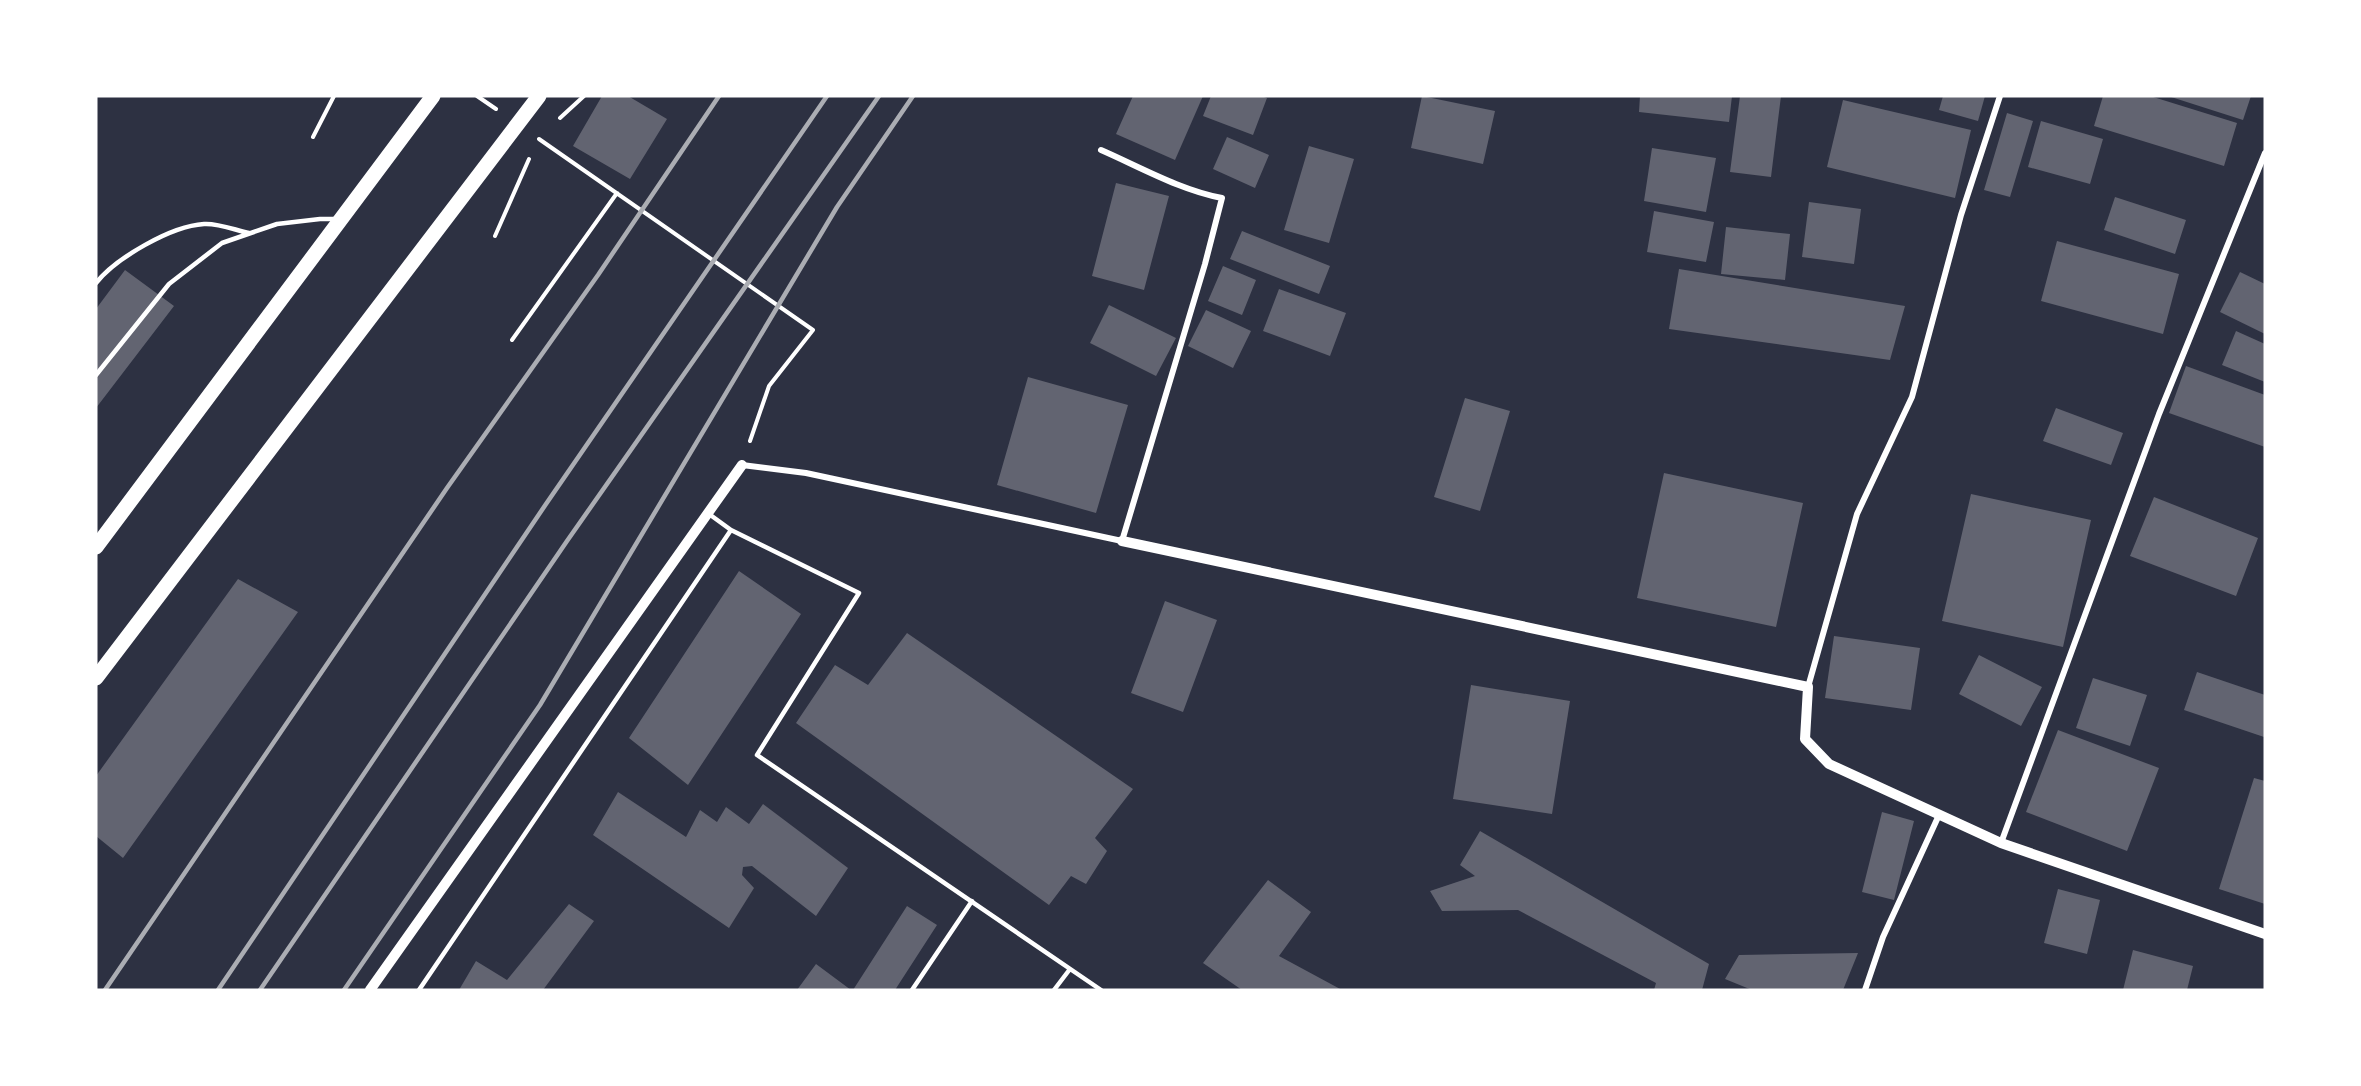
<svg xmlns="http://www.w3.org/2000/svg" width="2361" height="1086" font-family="Montserrat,sans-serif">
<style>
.building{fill:#626471}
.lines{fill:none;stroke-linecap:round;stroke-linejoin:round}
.path{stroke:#fff;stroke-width:4}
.service{stroke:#fff;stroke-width:4.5}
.minor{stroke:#fff;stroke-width:6}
.tertiary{stroke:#fff;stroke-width:10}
.primary{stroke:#fff;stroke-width:15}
.rail{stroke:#abadb3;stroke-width:4.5}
</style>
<rect width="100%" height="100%" fill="#2d3142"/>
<path class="building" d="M602,96H628L667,119L630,179L573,146Z
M1133,96H1203L1175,160L1116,134Z
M1211,96H1261L1267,98L1253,135L1203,116Z
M1422,96L1495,111L1483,164L1411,148Z
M1640,96H1732L1729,122L1639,112Z
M1740,96H1781L1771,177L1730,172Z
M1943,96H1985L1978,121L1939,110Z
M2103,96H2150L2237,123L2224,166L2094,126Z
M2168,96H2251L2243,120Z
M1843,100L1971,130L1955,198L1827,167Z
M2007,113L2033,121L2010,197L1984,190Z
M2041,121L2103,139L2090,184L2028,167Z
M1227,137L1269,155L1255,188L1213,169Z
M1309,146L1354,159L1329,243L1284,230Z
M1652,148L1716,158L1706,212L1644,201Z
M1116,183L1169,196L1144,290L1092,276Z
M2115,197L2186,220L2175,254L2104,230Z
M1809,202L1861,209L1854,264L1802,257Z
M1654,211L1714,222L1706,262L1647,252Z
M1726,227L1790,234L1785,280L1721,274Z
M1242,231L1330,266L1319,294L1230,259Z
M2057,241L2179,274L2163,334L2041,301Z
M1223,266L1256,280L1242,315L1208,301Z
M1679,269L1905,306L1890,360L1669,329Z
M125,270L174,306L96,408V309Z
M2240,272L2265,284V334L2220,312Z
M1279,289L1346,313L1330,356L1263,331Z
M1109,305L1176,338L1156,376L1090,343Z
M1206,310L1251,331L1233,368L1188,346Z
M2236,331L2265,344V382L2222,365Z
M2186,366L2265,395V447L2169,413Z
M1028,377L1128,405L1096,513L997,485Z
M1465,398L1510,411L1480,511L1434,497Z
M2056,408L2123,433L2111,465L2043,441Z
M1664,473L1803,503L1776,627L1637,598Z
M1971,494L2091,520L2063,647L1942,621Z
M2154,497L2258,538L2236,596L2130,556Z
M739,571L801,614L688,785L629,738Z
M238,579L298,612L123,858L96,836V776Z
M1165,601L1217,620L1183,712L1131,693Z
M907,633L1133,789L1095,838L1107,851L1086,884L1071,876L1049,905L796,723L835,665L868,685Z
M1834,636L1920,648L1911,710L1825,698Z
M1979,655L2042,687L2021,726L1959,694Z
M2197,672L2265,695L2264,737L2184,710Z
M2093,678L2147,695L2130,746L2076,728Z
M1471,685L1570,701L1552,814L1453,799Z
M2058,730L2159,768L2127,851L2026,812Z
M2254,778L2265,781V904L2219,889Z
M618,792L686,837L700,810L717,822L726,807L749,824L763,804L848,868L816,916L752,866L743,867L742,875L754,888L729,928L593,835Z
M1882,812L1914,821L1894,900L1862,892Z
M1480,831L1709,964L1702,990H1654L1656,983L1518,910L1442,911L1430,891L1475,876L1460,865Z
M1268,880L1311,912L1279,956L1342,990H1242L1203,963Z
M2058,889L2100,900L2087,954L2044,943Z
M569,904L594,921L543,990H459L476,961L507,980Z
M907,906L937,925L895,990H853Z
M2133,950L2193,966L2187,990H2123Z
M1858,953L1843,990H1752L1725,979L1739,955Z
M816,964L851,990H797Z"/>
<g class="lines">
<path class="path" d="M477,96L496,109
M560,118L584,96
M313,137L334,96
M539,139L813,330L769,386L750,441
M495,236L529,159
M512,340L617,193"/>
<path class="service" d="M96,283C116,258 171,226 204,224C218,223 235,230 249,233
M96,375L169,284L222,243L277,224L320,219H335
M731,530L859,593L757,755L1101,990
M419,990L731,530L709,514
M912,990L972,901
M1054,990L1070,969"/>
<path class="minor" d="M742,465L806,473L1122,541L1205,264L1222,198C1180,190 1140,167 1101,150
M1808,687L1857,514L1912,397L1961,215L2000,96
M2001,843L2159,414L2265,153
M1865,990L1883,937L1939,815"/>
<path class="tertiary" d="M1122,541L1808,687L1805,739L1829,764L2001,843L2265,934
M370,990L742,465"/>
<path class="primary" d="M96,547L433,96
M96,678L539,96"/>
<path class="rail" d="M105,990L447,488L598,275L719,96
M218,990L546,504L827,96
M260,990L567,541L879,96
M344,990L540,705L837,207L913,96"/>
</g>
<rect width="2361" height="1086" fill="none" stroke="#ffffff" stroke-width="195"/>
</svg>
